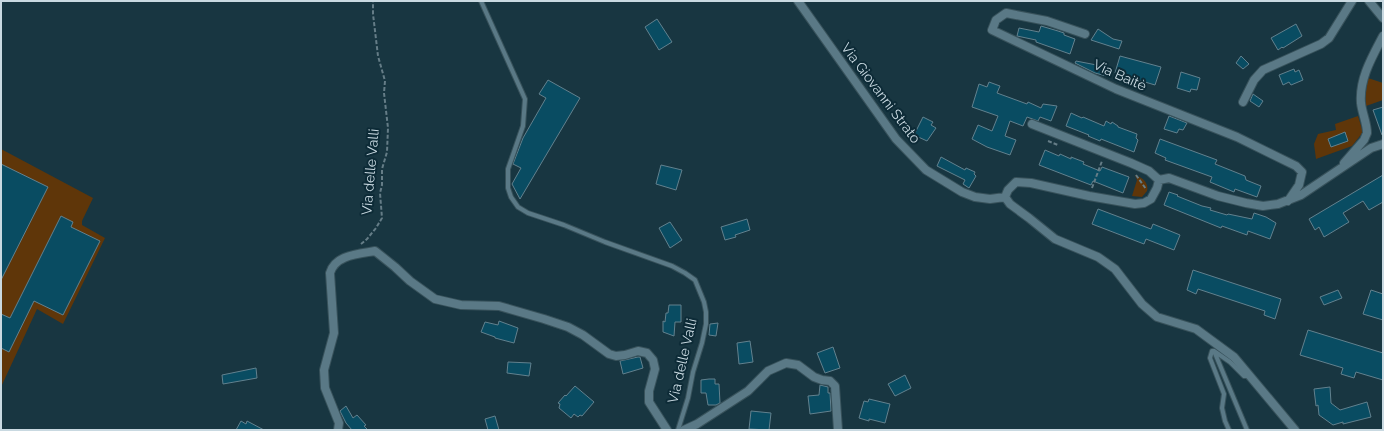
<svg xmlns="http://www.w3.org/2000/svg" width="1384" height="431" font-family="Raleway,sans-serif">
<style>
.green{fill:#5f3609}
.building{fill:#094c62;stroke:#62818e}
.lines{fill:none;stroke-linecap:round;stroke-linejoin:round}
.lane-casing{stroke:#38525b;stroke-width:6}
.street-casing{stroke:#38525b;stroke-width:10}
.path{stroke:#657d87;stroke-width:2;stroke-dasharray:4 2;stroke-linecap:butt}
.lane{stroke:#5a7986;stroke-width:4}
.street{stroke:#5a7986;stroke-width:8}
.labels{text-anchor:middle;stroke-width:4;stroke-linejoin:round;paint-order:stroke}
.street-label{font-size:14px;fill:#c9d9e1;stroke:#0d2b37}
</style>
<rect width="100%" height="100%" fill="#183641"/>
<path class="green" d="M1368,78L1383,83V100L1366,106L1365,97Z
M1358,116L1363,132L1352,146L1316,159L1314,144L1318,134L1336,130L1335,124Z
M1,149L93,198L82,221V225L105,238L63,324L37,309L1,387Z
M1135,175C1143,178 1149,183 1147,191L1142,197L1132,196L1137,180Z"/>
<path class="building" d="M657,19L672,42L659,50L645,27Z
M1296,24L1302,36L1283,48L1282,47L1278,50L1271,38Z
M1041,26L1058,31L1064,33V35L1075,39L1070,54L1036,42V40L1017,36L1019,28L1039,32Z
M1098,29L1113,39L1122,41L1119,49L1091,40Z
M1120,56L1161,67L1155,85L1115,73Z
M1241,56L1249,64L1243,69L1236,63Z
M1076,61L1112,68L1110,77L1095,73L1075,63Z
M1294,69L1295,72L1299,70L1303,80L1291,85L1289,82L1283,85L1279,75Z
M1181,72L1200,78L1197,90L1191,89L1190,92L1177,88Z
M548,80L580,98L520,199L512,184L521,168L513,164L523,138L546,98L539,94Z
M989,82L1000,86L997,93L1027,104L1028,102L1041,108L1043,104L1057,106L1051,121L1040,117L1038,121L1027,117L1023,126L1010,121L1005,136L1016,140L1010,155L987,147L972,139L978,125L992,131L998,116L972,107L979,84L987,87Z
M1253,94L1263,101L1259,107L1250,101Z
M1383,107V134L1382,135L1373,110Z
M1071,113L1082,118L1083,117L1104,126L1106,121L1111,124L1112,122L1118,126V127L1137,134L1136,138L1138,140L1134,152L1101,139L1100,141L1088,136L1089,135L1066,126Z
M1169,116L1187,123L1183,130L1179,129L1177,133L1164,129Z
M923,117L933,122L931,125L936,128L927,141L914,135Z
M1345,132L1348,141L1331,147L1328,139Z
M1160,139L1217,160L1215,164L1245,176L1246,180L1261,186L1257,197L1235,189L1234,192L1210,182L1212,177L1165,160L1166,158L1155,153Z
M1045,150L1059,156L1060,154L1071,159V157L1084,162L1083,164L1100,171L1102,167L1129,177L1123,193L1093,181L1091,185L1039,165Z
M941,157L965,170L966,168L975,172L974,174L976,176L969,188L963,184L965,180L937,166Z
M1,164L48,187L1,280Z
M661,165L682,170L676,190L656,184Z
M1383,175V202L1369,210L1363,201L1343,213L1349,222L1324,237L1319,227L1315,230L1309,219Z
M1169,192L1178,195L1177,196L1202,206L1211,208L1210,210L1227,215L1228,214L1252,219L1254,213L1266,217L1276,223L1270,239L1248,231L1247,235L1222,226L1221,228L1164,205Z
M1098,209L1151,229L1153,224L1180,235L1174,250L1146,239L1144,244L1092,224Z
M61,216L73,222L71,227L100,241L63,315L34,301L9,352L1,348V314L10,318Z
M747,219L750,230L735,235L736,237L725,240L721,227Z
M670,222L682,240L670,248L659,228Z
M1193,270L1281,299L1275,319L1264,315L1265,311L1198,289L1196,294L1187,290Z
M1338,290L1342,298L1324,305L1320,297Z
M1371,290L1383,294V320L1363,314Z
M669,305H681V322H675L674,336L663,332V321L665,322L666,313H668Z
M499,321L518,328L514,343L495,338V337L481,332L485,322L498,325Z
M718,323L716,336L709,335L710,324Z
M1308,330L1383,353V380L1356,372L1354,378L1341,374L1343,368L1300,355Z
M750,341L753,362L739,364L737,343Z
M833,347L840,368L825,373L817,353Z
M638,357H640L643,368L623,374L620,361Z
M508,362L531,363L529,376L507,373Z
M256,368L257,378L223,384L222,375Z
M905,375L911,388L895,396L888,384Z
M709,379H715V384H719L720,403L716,405H708L706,393H701V380Z
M820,385L828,387V393H830L831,411L810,414L808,396L819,395Z
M575,386L594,402L582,416L580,415L578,417L574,414L571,418L559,408L560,404L558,403L565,395L566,396Z
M1330,387L1331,403L1340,410L1367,402L1371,417L1343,424V422L1333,425L1319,415L1318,405L1316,406L1314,389Z
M869,399L890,404L885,423L869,419V421L859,418L864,401L868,402Z
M346,406L353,418L357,415L366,425L364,426L368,430H352L346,423L340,411Z
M751,411L771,413L769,430L749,429Z
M495,416L499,430H488L485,419Z
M241,421L246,424L247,421L264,430H236Z"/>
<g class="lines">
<g class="lane-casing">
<path id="lane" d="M481,1L525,99L523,126L508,169V188L511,197L518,207L528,213L564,225L605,242L672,266L685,273L695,280L704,302L706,312V324L702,343L693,372L688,398L678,430
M1214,351L1247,430
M1229,430L1225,421L1222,408L1224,394L1210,358L1212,351H1214L1230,362L1244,376H1250"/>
</g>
<g class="street-casing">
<path id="street" d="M798,1L896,139L926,170L962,192L975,197L990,199L1005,197
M1369,1L1383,18
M1085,34L1047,21L1006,13L996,20L992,30L1116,89L1237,137L1296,166L1302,172L1299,185L1288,201
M1243,102L1254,80L1263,70L1321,44L1329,38L1352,1
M1032,124L1131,163L1149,171L1159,180
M1344,163L1364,140L1367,133C1367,123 1362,113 1361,103C1359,79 1372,57 1383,36
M1005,197L1008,190L1016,182L1031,183L1089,196L1135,204L1144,203L1151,199L1157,188L1159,180L1169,178L1218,196L1246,203L1263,206L1278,204L1301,195L1371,148L1383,144
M1005,197L1010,204L1029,218L1055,239L1098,257L1115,269L1142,304L1157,317L1196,329L1234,357L1295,430
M338,430L339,423L325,388L324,370L334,333L330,273C335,255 358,254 375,251L395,267L410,281L435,299L461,305L499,306L544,319L568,327L583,335L609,354L616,356L625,355L638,351L647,353L653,360L655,369L649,391V402L667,430
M684,430L697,424L748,391L768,371L786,363L798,365L814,377L822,380L830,381L835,386L838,430"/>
</g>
<path class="path" d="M1048,141L1058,145
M1136,175L1146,189
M1092,188L1102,161
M361,244L367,239L376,228L382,218L380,193L382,185V169L387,152L388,128L384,93L385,81L378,56L373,14V1"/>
<use href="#lane" class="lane"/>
<use href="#street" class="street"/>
</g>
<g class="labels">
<g class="street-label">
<text transform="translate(1120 75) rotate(24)" y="5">Via Baitè</text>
<text transform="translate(881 93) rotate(53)" y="5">Via Giovanni Strato</text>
<text transform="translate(370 172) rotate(-85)" y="5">Via delle Valli</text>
<text transform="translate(682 361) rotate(-77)" y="5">Via delle Valli</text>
</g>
</g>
<rect width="1384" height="431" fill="none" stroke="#c9d9e1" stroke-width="4"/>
</svg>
